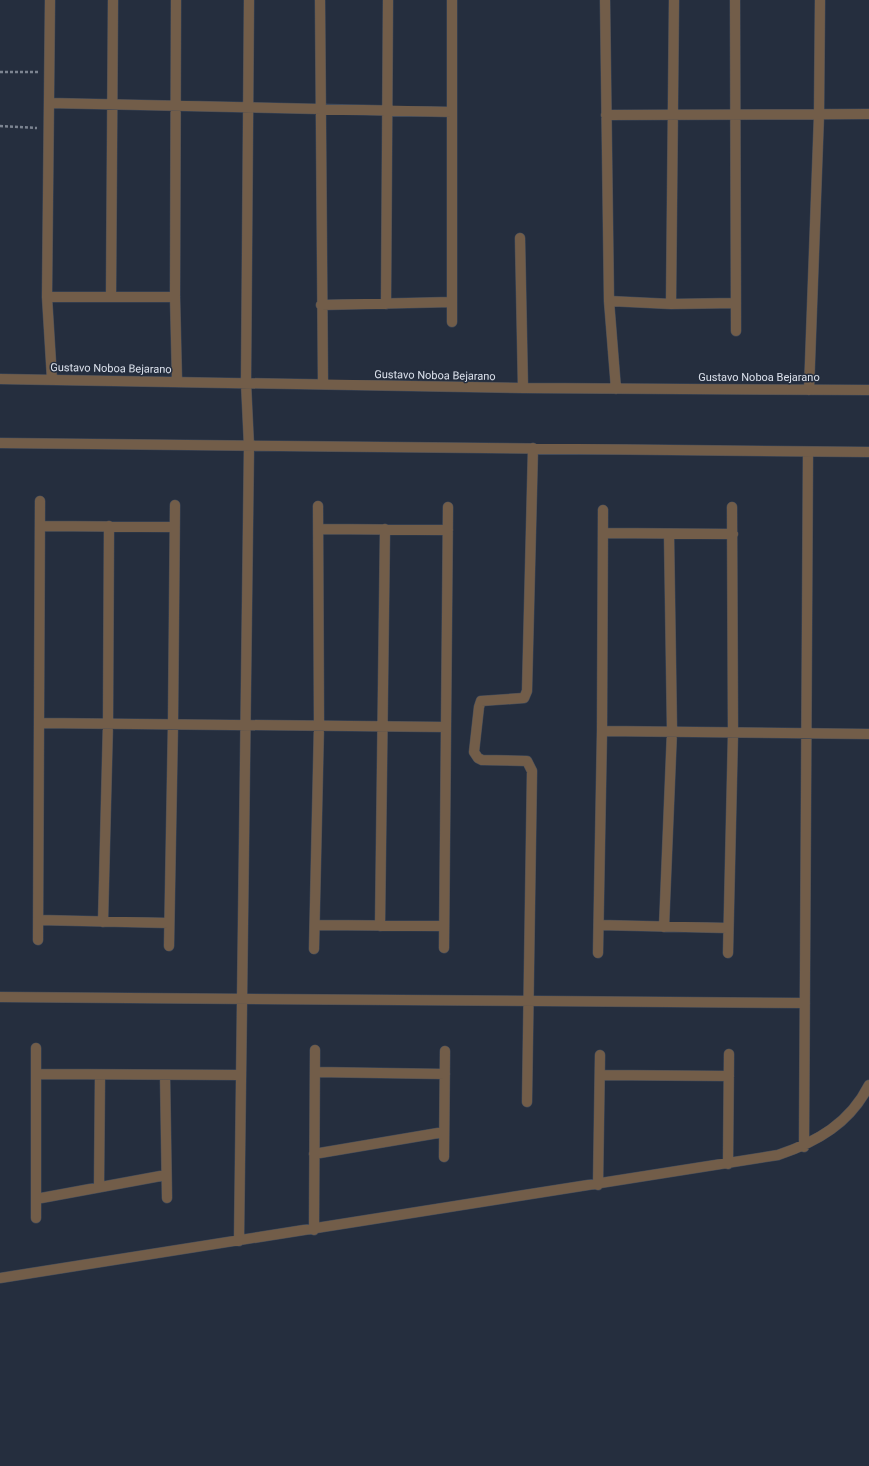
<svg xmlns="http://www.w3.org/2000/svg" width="869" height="1466" font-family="Roboto,sans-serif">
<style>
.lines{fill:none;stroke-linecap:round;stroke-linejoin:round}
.minor-casing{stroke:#424b5a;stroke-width:11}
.path{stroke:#7c8491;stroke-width:2.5;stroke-dasharray:3 2;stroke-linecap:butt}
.minor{stroke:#725d49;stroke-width:10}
.labels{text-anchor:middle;stroke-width:3;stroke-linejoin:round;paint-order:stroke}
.street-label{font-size:11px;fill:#dbe1ec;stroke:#252e3e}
</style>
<rect width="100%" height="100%" fill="#252e3e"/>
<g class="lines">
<g class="minor-casing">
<path id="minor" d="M50,0L47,297L52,379
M176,0L175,297L177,381
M320,0L323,384
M452,0V322
M605,0L609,301L616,389
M735,0L736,331
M49,103L452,112
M606,115L869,114
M520,238L523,388
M47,297H175
M111,297L113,0
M609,301L671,304L736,303
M386,304L388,0
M671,304L674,0
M321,305L452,302
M0,379L523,388L869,390
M809,390L819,115L820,0
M0,443L869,452
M40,526L174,527
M318,529L448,530
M603,533L733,534
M39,723L446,727
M602,731L869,734
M39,920L169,923
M103,922L108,723L109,526
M315,925L444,926
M599,925L728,928
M380,926L385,529
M664,927L672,731L669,534
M38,940L40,501
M169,946L173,723L175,505
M444,948L448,507
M314,949L319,725L318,506
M598,953L602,731L603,510
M728,953L733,733L732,507
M0,997L805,1003
M315,1072L445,1074
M37,1074L241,1075
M165,1075L167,1198
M600,1075L729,1076
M527,1102L532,771L527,761L482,760L478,758L474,752L479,707L481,701L524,698L527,691L533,448
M804,1147L808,452
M314,1154L444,1132
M444,1157L445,1051
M728,1164L729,1054
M598,1185L600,1055
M99,1187L100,1075
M36,1199L166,1175
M36,1218V1048
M314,1230L315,1050
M239,1241L249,446L246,383L249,0
M0,1278L778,1155C817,1142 850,1123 869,1085"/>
</g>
<path class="path" d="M0,72H38
M0,126L37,128"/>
<use href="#minor" class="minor"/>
</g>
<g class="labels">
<g class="street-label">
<text transform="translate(111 368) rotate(1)" y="4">Gustavo Noboa Bejarano</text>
<text transform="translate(435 375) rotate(1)" y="4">Gustavo Noboa Bejarano</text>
<text x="759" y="381">Gustavo Noboa Bejarano</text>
</g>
</g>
</svg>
